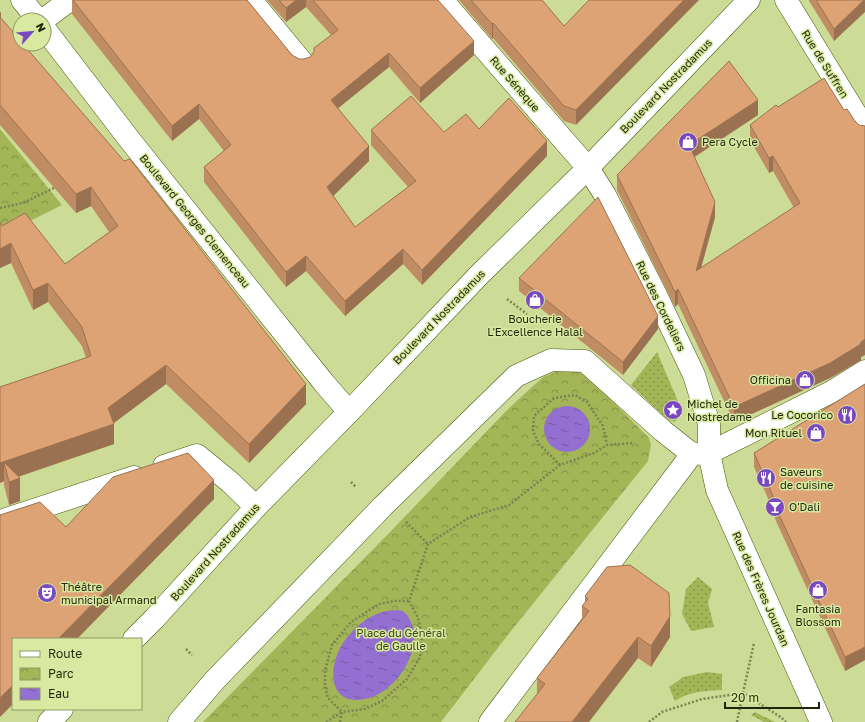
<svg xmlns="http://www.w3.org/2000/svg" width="865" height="722" font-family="'Golos Text',sans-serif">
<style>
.grass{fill:url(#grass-dots)}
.park{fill:url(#park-crowns)}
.water{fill:url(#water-ripples)}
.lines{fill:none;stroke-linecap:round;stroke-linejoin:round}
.minor-casing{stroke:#4a550c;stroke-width:23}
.major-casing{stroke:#4a550c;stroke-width:23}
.path{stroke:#788451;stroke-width:2.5;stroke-dasharray:2 2;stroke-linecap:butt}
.minor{stroke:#fff;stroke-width:22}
.major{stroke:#fff;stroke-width:22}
.wall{fill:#bf8c64}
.shaded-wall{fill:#9b7251}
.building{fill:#dea374;stroke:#9b7251}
.labels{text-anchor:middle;stroke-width:3;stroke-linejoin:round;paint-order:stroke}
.street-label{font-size:11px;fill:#1f2508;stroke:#d9e9a2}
.poi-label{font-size:11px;fill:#1f2508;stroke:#d9e9a2;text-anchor:start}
.park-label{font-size:11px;fill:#3b4414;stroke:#d9e9a2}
</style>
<defs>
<pattern id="grass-dots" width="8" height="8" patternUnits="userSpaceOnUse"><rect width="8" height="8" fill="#a3b557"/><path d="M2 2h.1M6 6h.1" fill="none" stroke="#849346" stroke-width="1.8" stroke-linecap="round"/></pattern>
<pattern id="park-crowns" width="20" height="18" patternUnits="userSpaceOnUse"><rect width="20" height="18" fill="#a3b557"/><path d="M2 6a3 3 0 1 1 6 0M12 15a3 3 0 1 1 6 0" fill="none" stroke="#849346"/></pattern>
<pattern id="water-ripples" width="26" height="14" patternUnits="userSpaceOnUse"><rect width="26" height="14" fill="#926fd0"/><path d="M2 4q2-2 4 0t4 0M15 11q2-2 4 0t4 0" fill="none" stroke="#775ba7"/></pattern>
</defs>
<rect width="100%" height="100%" fill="#ccdc96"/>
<path class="grass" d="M657,352L680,406L681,413L675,422L668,420L631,385Z
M698,577L712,589L708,603L714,627L691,631L682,614L686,589Z
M707,672L722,674V690C704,691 690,691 675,701L669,687L683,677Z
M755,712L775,722H764L751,715Z"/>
<path class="park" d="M0,129L62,205L0,236Z
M565,368L585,373L649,438L651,445L648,461L507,636L441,722H203L392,530L507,410L543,377Z"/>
<path class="water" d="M544 429a23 23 0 1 1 46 0a23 23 0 1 1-46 0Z
M386,611C391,611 399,609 404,612C408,615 410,620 412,625C422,653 394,694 365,699C327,707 328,666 343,643C354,627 367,616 386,611Z"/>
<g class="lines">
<g class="minor-casing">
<path id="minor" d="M22,0L38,20
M251,0L302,62
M442,0L588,168L605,195L655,293L694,375L709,424V453L717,490L821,722
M786,0L865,129
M43,20L70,0
M44,28L129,139L324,383L349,412
M164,466L197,455L230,482L256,507
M0,521L134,477
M179,722L215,680L383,506L516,376L551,360L585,361L663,431L692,454
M490,722L692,454L709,453L833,391L865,371"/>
</g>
<g class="major-casing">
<path id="major" d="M134,639L154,619L256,507L349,412L479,275L588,168L749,0
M49,722L62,709"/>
</g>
<path class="path" d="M0,208L23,203L56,187
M507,299L527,314
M560,465L539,444L533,431L534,416L554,398L575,395L587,402L603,426L607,445
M351,482L356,487
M406,522L428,544
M186,649L192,655
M326,722L342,712L328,698L325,686V671L332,645L351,622L379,604L394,601H409
M340,722L342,712L365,709L382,701L407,679L420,657L422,635L418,618L409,601L428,544L470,517L509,505L560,465L594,453L607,445L634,443
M649,722L662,712L702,699L743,693L754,643
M737,722L743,693L782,718L786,722"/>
<use href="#minor" class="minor"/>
<use href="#major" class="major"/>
</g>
<path class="wall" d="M72,0H247L292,55L299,59H304L310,57L331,35L306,7L286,22L267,0H438L474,55L420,103L389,67L338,108L369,161L333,196L355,227L408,187L371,145V130L444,132L479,129L547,156L422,285L403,264L345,316L306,271L286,287L204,182V167L224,151L199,119L172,141L72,14Z
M459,0H542L564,26L589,0L576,125L564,121L493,38L492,39Z
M809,0H865L834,41L809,1Z
M0,10L1,18L306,404L249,463L166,384L114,423V444L18,476L20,501L9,505L4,485V481L0,483V387L86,358L82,346L48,302L33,310L11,263L0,268V222L2,226L65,264L109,232L91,206L76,213L0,125Z
M778,107L844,110L859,125L865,126V355L861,357V360L830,378L734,422L678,304L675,307L617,190V175L758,115L695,157L715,217L701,268L794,208L773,171L769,173L750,140V125Z
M519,278L658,329L623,375L519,291Z
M865,384V660L845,671L775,519V514L754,467V453Z
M585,596L670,637L651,667L638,658L537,694V678L582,621V606L585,602Z"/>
<path class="shaded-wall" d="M296,0H306V7L286,22V8Z
M684,0H699L576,125V110Z
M864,0H865V12L834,41V29Z
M1,12V31L0,32V13Z
M493,23V38L492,39V24Z
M474,41V55L420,103V88Z
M389,53V67L331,114V100Z
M758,100V115L689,160V145Z
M199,104V119L172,141V126Z
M547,141V156L422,285V270Z
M369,146V161L327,202V187Z
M773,156V171L769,173V158Z
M91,187V206L76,213V194Z
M715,202V217L696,286V271Z
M11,243V263L0,268V249Z
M403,249V264L345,316V301Z
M306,256V271L286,287V272Z
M48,283V302L33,310V290Z
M678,289V304L675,307V292Z
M658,316V329L623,375V362Z
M865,339V355L861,357V360L830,378L734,422V407Z
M166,365V384L111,425L114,424V444L9,480L4,462V481L0,483V463L108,408Z
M306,384V404L249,463V444Z
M20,478V501L9,505V482Z
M214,480V499L77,639H58Z
M670,616V637L651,667V646Z
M638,637V658L589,722H572Z
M865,647V660L845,671V657Z
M13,685V704L0,717V698Z"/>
<path class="building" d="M73,0H247L292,55L299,59H304L310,57L314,52V48L338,30L313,0H438L474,41L420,88L389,53L331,100L369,146L327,187L355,227L416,181L371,130L411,96L444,132L466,114L479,129L509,98L547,141L422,270L403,249L345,301L306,256L286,272L204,167L231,145L199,104L172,126Z
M279,0H296L286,8Z
M471,0H542L564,26L589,0H684L576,110L564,106L493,23L492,24Z
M816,0H864L834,29Z
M0,17L20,40V44H23L124,161L130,159L306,384L249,444L166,365L108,408L114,424L0,463V387L91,356L82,327L48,283L33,290L11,243L0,249V222L2,226L25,213L65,264L118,226L91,187L76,194L0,105Z
M729,61L758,100L689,145L715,202L696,271L800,203L773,156L769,158L750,125L776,105L778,107L824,78L844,110L847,109L855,121L859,125L865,126V339L860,343L861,344L830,363L734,407L678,289L675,292L617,175Z
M598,197L658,316L623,362L519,278Z
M865,384V647L845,657L775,506L777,505L754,453Z
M188,453L214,480L58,639H13V685L0,698V515L40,502L66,527L113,477Z
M4,462L20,478L9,482Z
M630,565L669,593L670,616L651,646L638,637L572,722H515L545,684L537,678L589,611L582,606L588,599L585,596L607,567Z"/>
<defs>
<g id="shop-disc" transform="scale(1)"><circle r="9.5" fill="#7a49c1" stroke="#d9e9a2"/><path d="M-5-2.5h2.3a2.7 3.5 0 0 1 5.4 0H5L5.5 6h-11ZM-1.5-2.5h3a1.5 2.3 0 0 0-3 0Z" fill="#fff"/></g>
<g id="sight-disc" transform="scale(1)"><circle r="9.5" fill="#7a49c1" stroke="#d9e9a2"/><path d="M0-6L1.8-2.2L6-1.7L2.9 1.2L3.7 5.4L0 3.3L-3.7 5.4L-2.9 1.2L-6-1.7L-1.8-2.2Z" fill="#fff"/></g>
<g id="restaurant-disc" transform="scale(1)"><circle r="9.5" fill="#7a49c1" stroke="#d9e9a2"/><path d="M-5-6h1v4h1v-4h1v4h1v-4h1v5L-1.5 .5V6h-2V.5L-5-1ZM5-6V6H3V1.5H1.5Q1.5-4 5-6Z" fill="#fff"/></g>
<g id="bar-disc" transform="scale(1)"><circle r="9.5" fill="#7a49c1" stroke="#d9e9a2"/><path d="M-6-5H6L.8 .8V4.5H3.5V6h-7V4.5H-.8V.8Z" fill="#fff"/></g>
<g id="theatre-disc" transform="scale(1)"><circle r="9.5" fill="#7a49c1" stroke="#d9e9a2"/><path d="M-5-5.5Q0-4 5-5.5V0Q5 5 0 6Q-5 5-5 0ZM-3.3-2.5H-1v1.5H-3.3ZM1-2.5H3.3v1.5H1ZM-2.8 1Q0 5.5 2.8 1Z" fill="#fff"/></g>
</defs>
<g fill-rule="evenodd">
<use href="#shop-disc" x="688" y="142"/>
<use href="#shop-disc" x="535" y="300"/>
<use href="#shop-disc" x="805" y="380"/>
<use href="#sight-disc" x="673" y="410"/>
<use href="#restaurant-disc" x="847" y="415"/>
<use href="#shop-disc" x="816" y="433"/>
<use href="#restaurant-disc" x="766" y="478"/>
<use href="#bar-disc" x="775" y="507"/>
<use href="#shop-disc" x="818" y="590"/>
<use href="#theatre-disc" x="47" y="593"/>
</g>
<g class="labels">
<g class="street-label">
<text transform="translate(825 64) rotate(58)" y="4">Rue de Suffren</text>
<text transform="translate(515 84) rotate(49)" y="4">Rue Sénèque</text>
<text transform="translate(666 86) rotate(-46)" y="4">Boulevard Nostradamus</text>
<text transform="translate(195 221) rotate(51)" y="4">Boulevard Georges Clemenceau</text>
<text transform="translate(661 306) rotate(64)" y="4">Rue des Cordeliers</text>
<text transform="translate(439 317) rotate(-46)" y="4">Boulevard Nostradamus</text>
<text transform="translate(215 552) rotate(-48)" y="4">Boulevard Nostradamus</text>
<text transform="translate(761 589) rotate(66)" y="4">Rue des Frères Jourdan</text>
</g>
<g class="poi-label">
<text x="702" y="146">Pera Cycle</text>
<text x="535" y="323" text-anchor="middle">Boucherie<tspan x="535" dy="13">L'Excellence Halal</tspan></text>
<text x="791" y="384" text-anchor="end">Officina</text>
<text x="687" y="408">Michel de<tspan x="687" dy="13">Nostredame</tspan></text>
<text x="833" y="419" text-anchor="end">Le Cocorico</text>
<text x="802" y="437" text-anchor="end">Mon Rituel</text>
<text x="780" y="476">Saveurs<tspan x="780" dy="13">de cuisine</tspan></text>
<text x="789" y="511">O'Dali</text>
<text x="61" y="591">Théâtre<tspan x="61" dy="13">municipal Armand</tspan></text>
<text x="818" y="613" text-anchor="middle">Fantasia<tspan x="818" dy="13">Blossom</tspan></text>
</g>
<g class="park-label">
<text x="401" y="637">Place du Général<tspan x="401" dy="13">de Gaulle</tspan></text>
</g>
</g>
<rect x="12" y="638" width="130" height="72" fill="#d9e9a2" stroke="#8f9b64"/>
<rect x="20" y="651" width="20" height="6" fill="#ffffff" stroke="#8f9b64"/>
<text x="48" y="658" font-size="12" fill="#1f2508">Route</text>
<rect x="20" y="668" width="20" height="12" fill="url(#park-crowns)" stroke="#8f9b64"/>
<text x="48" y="678" font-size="12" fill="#1f2508">Parc</text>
<rect x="20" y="688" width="20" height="12" fill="url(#water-ripples)" stroke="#8f9b64"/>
<text x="48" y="698" font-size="12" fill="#1f2508">Eau</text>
<g transform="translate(32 32) rotate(63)"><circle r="19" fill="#d9e9a2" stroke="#8f9b64"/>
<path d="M0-3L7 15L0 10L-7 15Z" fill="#7a49c1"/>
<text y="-6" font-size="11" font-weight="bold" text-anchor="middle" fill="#1f2508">N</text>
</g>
<path d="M725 702v6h94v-6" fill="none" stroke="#1f2508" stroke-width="2"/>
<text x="731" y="702" font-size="12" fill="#1f2508" stroke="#d9e9a2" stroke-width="3" paint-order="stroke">20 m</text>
</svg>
